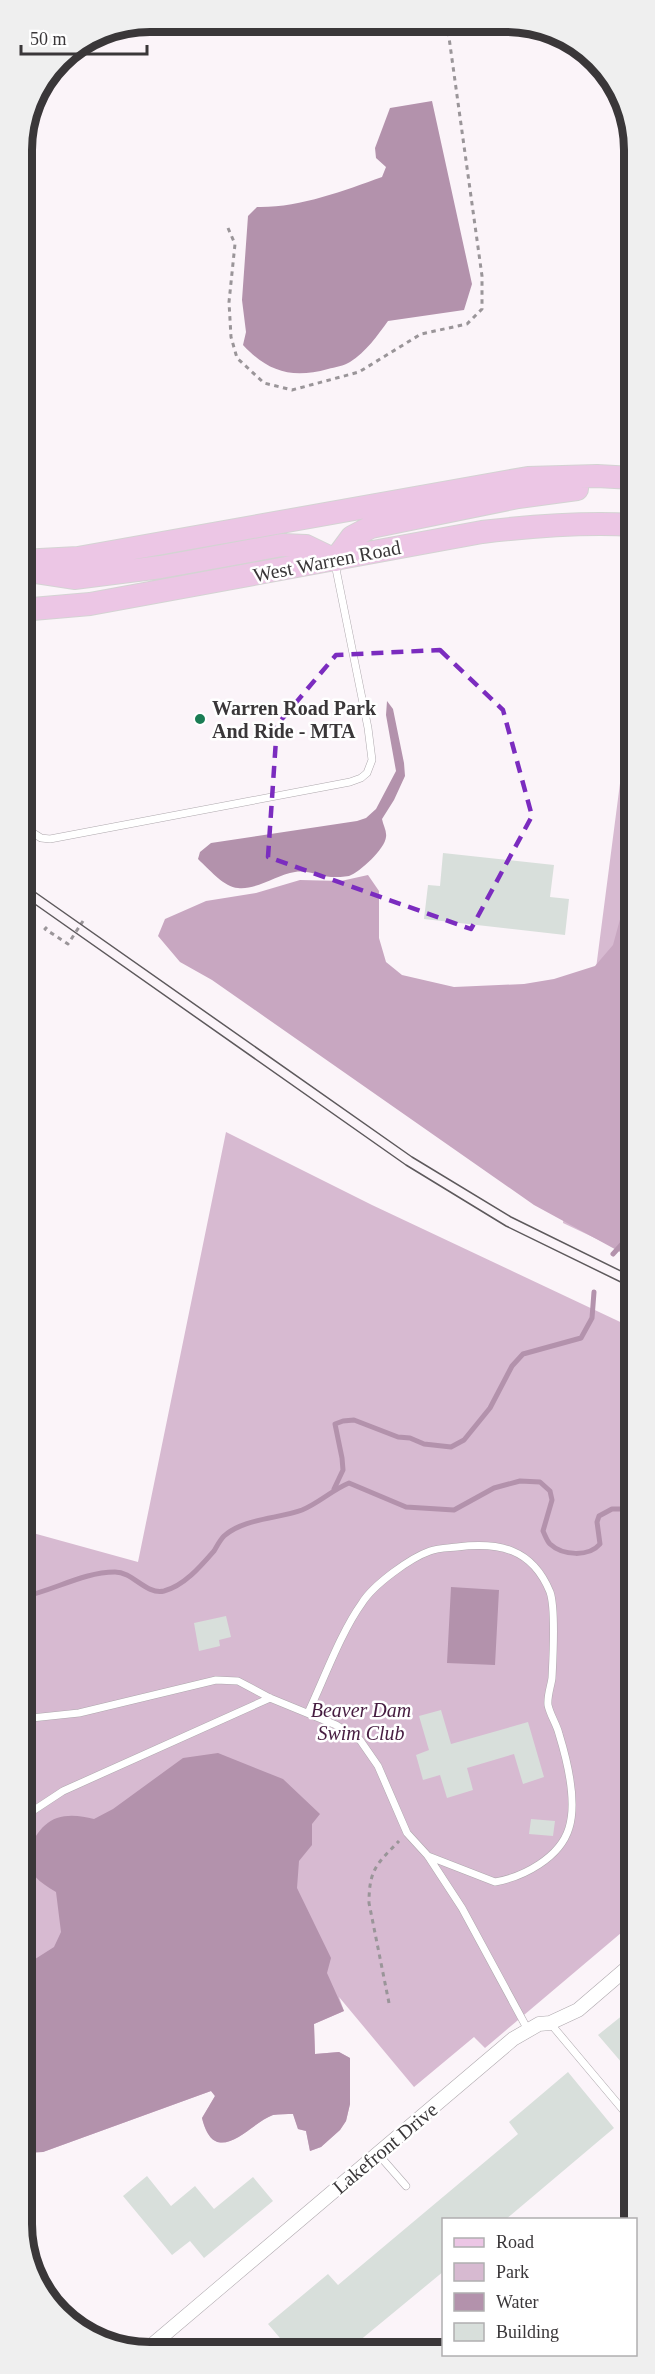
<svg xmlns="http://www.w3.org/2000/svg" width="655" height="2374" font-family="'Times New Roman',serif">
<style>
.green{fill:#d7bad1}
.forest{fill:#c8a7c1}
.water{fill:#b392ac}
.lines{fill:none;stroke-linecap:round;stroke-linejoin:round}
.stream{stroke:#b392ac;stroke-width:5}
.building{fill:#d8dfdb}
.service-casing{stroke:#aea8ad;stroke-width:8}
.minor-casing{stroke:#aea8ad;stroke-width:15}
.primary-casing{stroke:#d4d3d3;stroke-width:24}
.path{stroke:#9a9599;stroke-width:3;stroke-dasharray:4.5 4.5;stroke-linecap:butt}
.service{stroke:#fff;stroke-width:7}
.minor{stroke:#fff;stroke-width:14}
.primary{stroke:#ecc6e5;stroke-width:22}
.tram{stroke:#5d595c;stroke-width:1.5}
.marked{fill:none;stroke:#7b2cbf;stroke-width:4.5;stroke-dasharray:12 8;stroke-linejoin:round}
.poi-dot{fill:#1a7c54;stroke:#fff;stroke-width:2}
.labels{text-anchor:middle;stroke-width:5;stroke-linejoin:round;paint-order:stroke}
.street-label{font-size:20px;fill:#3a3739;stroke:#fff}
.poi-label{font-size:20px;font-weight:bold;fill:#3a3739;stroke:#fff;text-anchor:start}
.park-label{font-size:20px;font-style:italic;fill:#461c40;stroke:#fff}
.rim{fill:none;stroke:#3a3739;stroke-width:8}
</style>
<rect width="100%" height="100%" fill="#fbf4f9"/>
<path class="green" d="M633,683V1256L563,1223Z
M226,1132L372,1205L633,1328L634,1922L485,2048L474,2037L414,2087L339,1997L344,2011L314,2024L315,2054L339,2052L350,2058V2104L346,2121L340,2130L321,2147L310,2151L306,2131L298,2129L293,2114C287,2114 279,2114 273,2115C250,2123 215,2171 202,2118L215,2096L211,2091L43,2152L22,2153V1530L138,1562Z"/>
<path class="forest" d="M368,875L379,891V938L386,962L402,975L454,987L524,984L554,979L595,966L613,945L622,912L623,889L633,875V1259L534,1205L212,980L180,962L158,936L165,919L206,901L256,893L300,880L341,881Z"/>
<path class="water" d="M432,101L472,284L464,310L388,321C377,336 366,352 350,362C344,366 335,367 328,369C292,379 268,372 243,345L246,332L242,300L248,216L257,207C299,208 343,191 382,177L386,167L376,158L375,148L390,108Z
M387,701L393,709L404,763L405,776L394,800L382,819C383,825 387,831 386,837C385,849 360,872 349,876C344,877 337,877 331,877C319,876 308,870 295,872C276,875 257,890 238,888C224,887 211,871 201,862L198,859L200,852L211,843L357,821L366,818L376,809L396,771L386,715Z
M22,1105C34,1133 36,1159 22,1188Z
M451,1587L499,1590L495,1665L447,1663Z
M218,1753L283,1779L320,1814L312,1824V1845L299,1861L297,1888L331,1958L327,1973L344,2011L314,2024L315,2054L339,2052L350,2058V2104L346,2121L340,2130L321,2147L310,2151L306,2131L298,2129L293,2114C287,2114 279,2114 273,2115C250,2123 215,2171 202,2118L215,2096L211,2091L43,2152L22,2153V1981L30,1976L32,1961L54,1947L61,1932L56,1892C30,1877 21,1865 36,1836C41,1828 48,1821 57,1818C69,1814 82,1816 94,1819L113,1809L183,1758Z"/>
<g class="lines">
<path class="stream" d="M613,1254L623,1243L633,1237
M334,1489L343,1470L342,1458L335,1424L343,1421L354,1420L398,1437L410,1438L424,1444L451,1447L464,1440L490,1408L512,1366L523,1354L581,1338L592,1318L594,1292
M22,1597C53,1591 83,1572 115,1572C133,1572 146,1595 164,1591C184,1586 201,1566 214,1551C217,1546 220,1540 224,1536C244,1518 278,1519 302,1510C319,1503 332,1490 349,1483L406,1507L454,1510L494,1488L520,1481L540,1482L550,1491L552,1500L543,1531C545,1535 547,1541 550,1544C563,1556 589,1557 600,1544L597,1522L599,1516L612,1509H633"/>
</g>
<path class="building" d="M443,853L554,865L550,897L569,899L565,935L424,919L428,885L440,886Z
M226,1616L231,1637L219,1640L220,1646L199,1651L194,1623Z
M441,1710L451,1744L528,1722L544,1777L523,1784L514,1754L467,1768L473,1790L447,1798L440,1775L423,1780L416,1755L429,1750L419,1716Z
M531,1819L555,1821L553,1836L529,1834Z
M634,2006V2077L598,2035Z
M568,2072L614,2128L505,2220H444V2271L347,2351H291L268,2324L328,2274L338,2285L518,2134L509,2122Z
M147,2176L171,2206L195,2186L214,2209L253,2177L273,2201L204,2258L190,2241L172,2255L123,2196Z"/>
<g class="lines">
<g class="service-casing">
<path id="service" d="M22,826L41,838L50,839L350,782L361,778L367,773L372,760L368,728L335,564
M308,1713C324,1679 341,1632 362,1603C373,1585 410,1558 430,1551C438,1548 448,1548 457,1547C499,1542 532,1548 550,1592C556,1609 553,1658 552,1678C551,1686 547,1696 548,1705C550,1715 557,1725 559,1734C567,1760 577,1802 569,1828C560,1858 523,1877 495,1882L428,1856
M22,1719L79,1713L216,1680L238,1681L270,1698L336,1725L360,1740L378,1766L407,1833L428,1856L462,1908L528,2030
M22,1818L63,1791L270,1698
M550,2023L634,2123
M378,2154L406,2186"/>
</g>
<g class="minor-casing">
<path id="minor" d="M145,2351L513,2039L539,2024L550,2023L578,2010L634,1962"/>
</g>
<g class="primary-casing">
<path id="primary" d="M335,560L352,537L371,527L518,497L577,489
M21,561L78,558L528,478L597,476L633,478
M28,571L74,578L161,567L282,545L306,546L335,560
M21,610L90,604L482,532C533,526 582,522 633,525"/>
</g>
<path class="path" d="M228,228L235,244L229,302L231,337L237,358L264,383L292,390L359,372L421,334L467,324L482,309V276L447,23
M22,811L23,809
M22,855L30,869L27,872
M47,927L45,929L68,944L83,921
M389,2003L369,1903C369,1869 377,1864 399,1841"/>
<use href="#service" class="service"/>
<use href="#minor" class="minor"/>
<use href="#primary" class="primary"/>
<path class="tram" d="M22,883L412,1157L511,1217L633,1277
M22,895L406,1165L506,1226L633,1288"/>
</g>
<path class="marked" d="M440,650L503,710L532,816L471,929L268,857L277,725L336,655Z"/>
<circle class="poi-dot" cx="200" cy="719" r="6"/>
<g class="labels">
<g class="street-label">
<text transform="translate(327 561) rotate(-11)" y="7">West Warren Road</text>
<text transform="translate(385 2148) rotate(-40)" y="7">Lakefront Drive</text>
</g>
<g class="poi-label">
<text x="212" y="715">Warren Road Park<tspan x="212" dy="23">And Ride - MTA</tspan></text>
</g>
<g class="park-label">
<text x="361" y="1717">Beaver Dam<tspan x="361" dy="23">Swim Club</tspan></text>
</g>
</g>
<path d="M0 0H655V2374H0ZM150 32H506A118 118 0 0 1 624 150V2224A118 118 0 0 1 506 2342H150A118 118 0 0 1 32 2224V150A118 118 0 0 1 150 32Z" fill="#efefef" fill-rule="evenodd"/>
<path class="rim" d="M150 32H506A118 118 0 0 1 624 150V2224A118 118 0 0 1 506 2342H150A118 118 0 0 1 32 2224V150A118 118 0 0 1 150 32Z"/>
<rect x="442" y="2218" width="195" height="138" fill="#ffffff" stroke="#b0afb0" stroke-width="1.5"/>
<rect x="454" y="2238" width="30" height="9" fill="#ecc6e5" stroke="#b0afb0" stroke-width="1.5"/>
<text x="496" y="2248" font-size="18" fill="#3a3739">Road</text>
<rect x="454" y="2263" width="30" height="18" fill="#d7bad1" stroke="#b0afb0" stroke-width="1.5"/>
<text x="496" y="2278" font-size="18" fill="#3a3739">Park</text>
<rect x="454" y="2293" width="30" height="18" fill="#b392ac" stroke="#b0afb0" stroke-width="1.5"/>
<text x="496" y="2308" font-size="18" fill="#3a3739">Water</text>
<rect x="454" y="2323" width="30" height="18" fill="#d8dfdb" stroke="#b0afb0" stroke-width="1.5"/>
<text x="496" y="2338" font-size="18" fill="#3a3739">Building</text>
<path d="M21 45v9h126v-9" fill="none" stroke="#3a3739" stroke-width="3"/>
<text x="30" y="45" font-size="18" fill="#3a3739" stroke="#ffffff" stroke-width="4.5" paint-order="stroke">50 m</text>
</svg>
